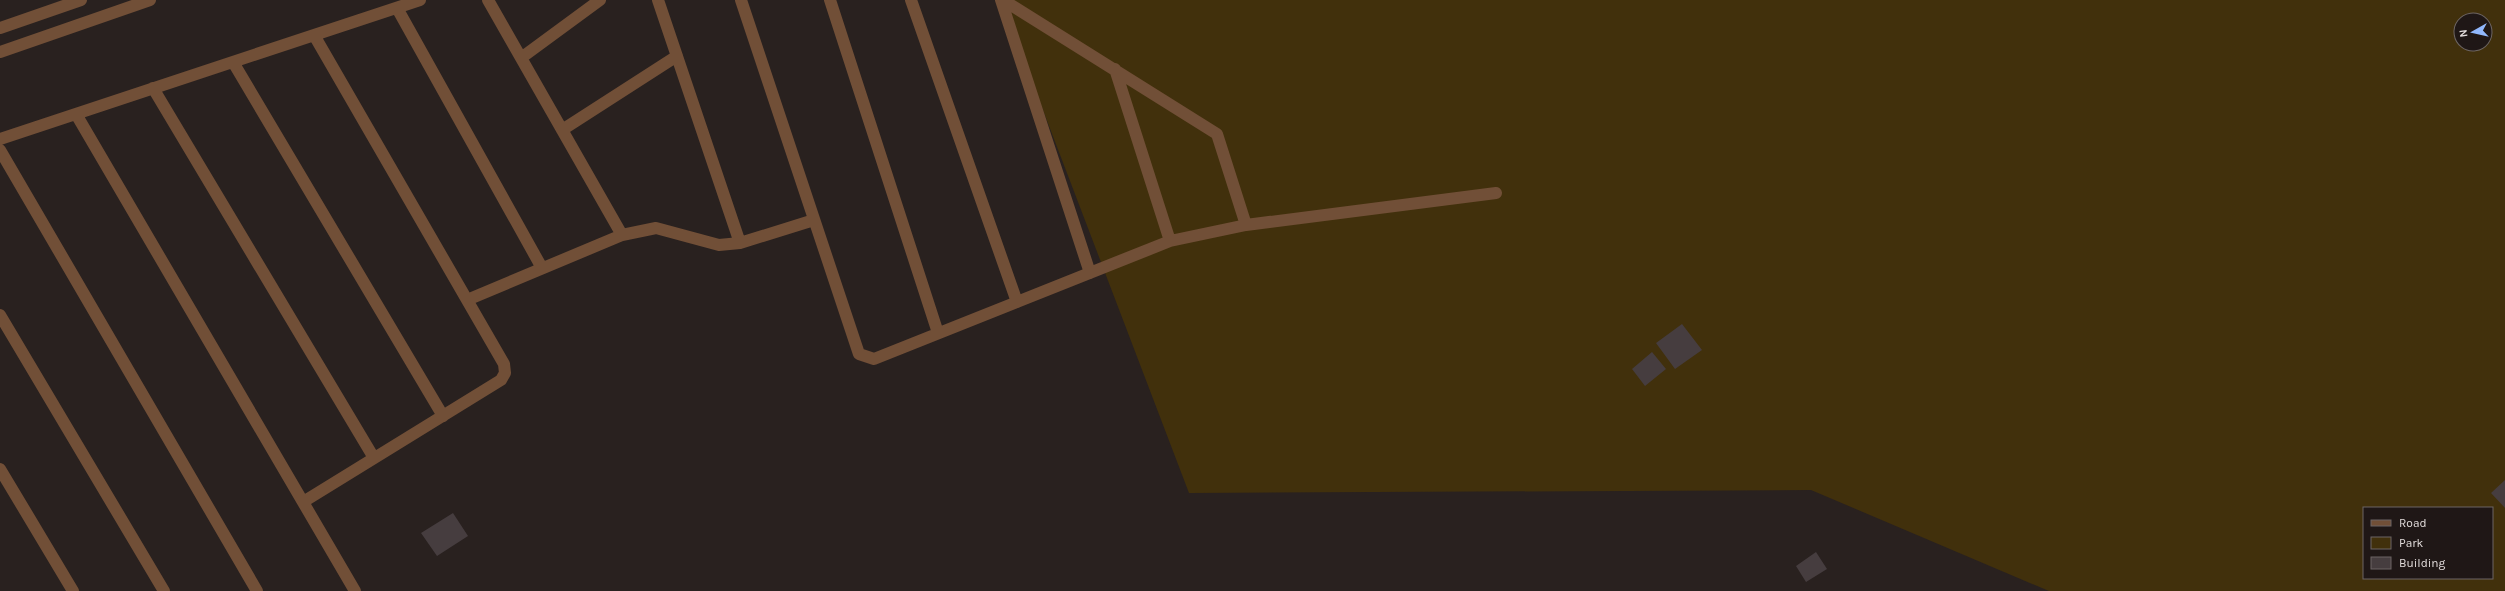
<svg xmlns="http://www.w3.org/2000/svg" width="2505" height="591" font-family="Karla,sans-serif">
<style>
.green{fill:#41300c;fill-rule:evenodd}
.building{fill:#463d3f}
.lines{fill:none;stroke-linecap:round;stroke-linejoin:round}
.minor{stroke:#714f37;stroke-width:12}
</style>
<rect width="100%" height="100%" fill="#29211f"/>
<path class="green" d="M1001,0H2505V591H2049L1811,490L1189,493ZM2461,20H2485V44H2461ZM2364,508H2492V578H2364Z"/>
<path class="building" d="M1682,324L1702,350L1675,369L1656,343Z
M1652,352L1666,369L1645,386L1632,369Z
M2505,480V508L2491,493Z
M453,513L468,536L437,556L421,533Z
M1816,552L1827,569L1806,582L1796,566Z"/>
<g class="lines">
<path class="minor" d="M488,0L622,235
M658,0L740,243
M741,0L859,354L874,359L1170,241L1246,225L1496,193
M830,0L938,333
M911,0L1017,302
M1001,0L1090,273
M1003,0L1217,134L1246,225
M397,8L542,268
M0,28L81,0
M0,52L150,0
M521,58L600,0
M233,62L443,416
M1115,69L1170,241
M153,88L374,458
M76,114L355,591
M562,130L677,56
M0,139L420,0
M0,150L257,591
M467,300L622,235L656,228L719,245L740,243L814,220
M0,315L164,591
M0,469L73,591
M303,502L501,380L505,373L504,364L314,35"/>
</g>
<rect x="2363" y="507" width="130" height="72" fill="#1f1716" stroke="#6d6564"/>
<rect x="2371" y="520" width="20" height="6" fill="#714f37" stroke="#6d6564"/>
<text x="2399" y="527" font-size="12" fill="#e1dbda">Road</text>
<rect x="2371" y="537" width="20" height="12" fill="#41300c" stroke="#6d6564"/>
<text x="2399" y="547" font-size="12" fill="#e1dbda">Park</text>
<rect x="2371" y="557" width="20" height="12" fill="#463d3f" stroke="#6d6564"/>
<text x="2399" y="567" font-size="12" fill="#e1dbda">Building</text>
<g transform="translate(2473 32) rotate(262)"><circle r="19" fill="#1f1716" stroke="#6d6564"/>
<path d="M0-3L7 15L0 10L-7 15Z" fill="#91b8fd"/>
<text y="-6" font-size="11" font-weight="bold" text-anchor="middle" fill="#e1dbda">N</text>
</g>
</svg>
